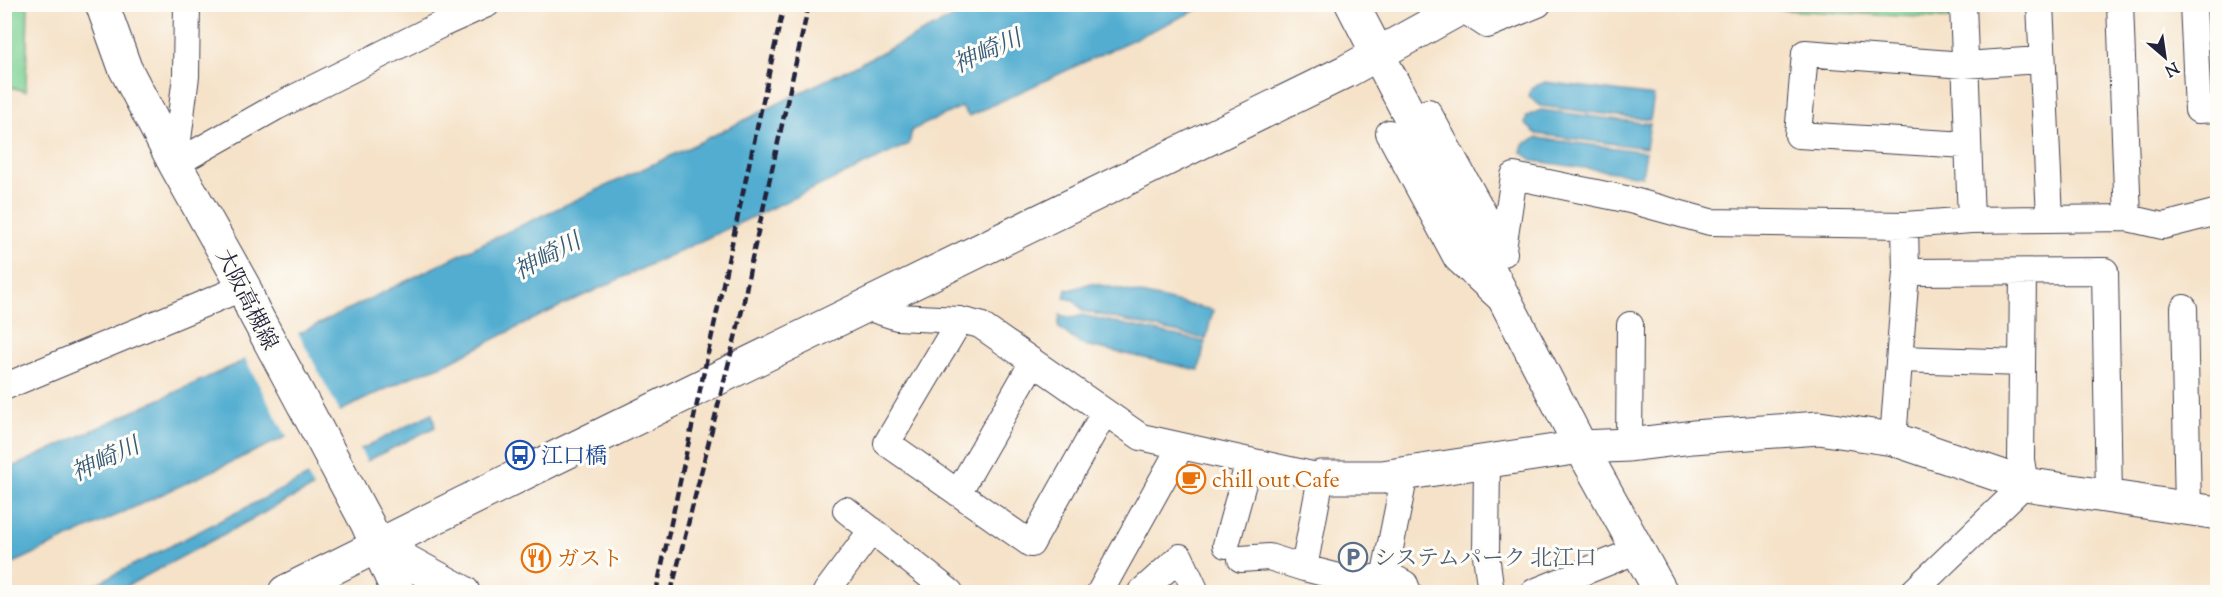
<svg xmlns="http://www.w3.org/2000/svg" width="2222" height="597" font-family="'Sorts Mill Goudy','Noto Serif JP',serif">
<style>
.green{fill:#7ed294;stroke:#507a68;stroke-width:1.5}
.water{fill:#52add0;stroke:#3a6886;stroke-width:1.5}
.pier{fill:#f5e2c8}
.lines{fill:none;stroke-linecap:round;stroke-linejoin:round}
.street-casing{stroke:#423f50;stroke-width:28}
.secondary-casing{stroke:#423f50;stroke-width:35}
.primary-casing{stroke:#423f50;stroke-width:35}
.street{stroke:#fff;stroke-width:26}
.secondary{stroke:#fff;stroke-width:33}
.primary{stroke:#fff;stroke-width:33}
.rail{stroke:#22223b;stroke-width:4.5;stroke-dasharray:9 4.5;stroke-linecap:butt}
.labels{text-anchor:middle;stroke-width:6;stroke-linejoin:round;paint-order:stroke}
.street-label{font-size:22px;fill:#22223b;stroke:#fdfcf7}
.transit-label{font-size:22px;fill:#164399;stroke:#fdfcf7;text-anchor:start}
.food-label{font-size:22px;fill:#c56008;stroke:#fdfcf7;text-anchor:start}
.service-label{font-size:22px;fill:#4e5e75;stroke:#fdfcf7;text-anchor:start}
.water-label{font-size:24px;font-style:italic;fill:#355a77;stroke:#fdfcf7}
</style>
<rect width="100%" height="100%" fill="#fdfcf7"/>
<filter id="ink" filterUnits="userSpaceOnUse"><feTurbulence type="fractalNoise" baseFrequency=".0167" numOctaves="2"/><feDisplacementMap in="SourceGraphic" scale="12" xChannelSelector="R" yChannelSelector="G"/><feConvolveMatrix kernelMatrix="1 2 1 2 8 2 1 2 1" color-interpolation-filters="sRGB"/></filter>
<filter id="wash" filterUnits="userSpaceOnUse"><feTurbulence type="fractalNoise" baseFrequency=".008" numOctaves="4" result="noise"/><feDisplacementMap in="SourceGraphic" scale="24" xChannelSelector="R" yChannelSelector="G"/><feGaussianBlur stdDeviation="1.35" result="paint"/><feColorMatrix in="noise" values="0 0 0 0 0 0 0 0 0 0 0 0 0 0 0 0 0 1.4 0 .05"/><feComposite in="paint" operator="in"/></filter>
<g filter="url(#wash)">
<rect width="100%" height="100%" fill="#f5e2c8"/>
<path class="green" d="M5,4L28,5L26,91L5,86Z
M1769,4L1956,5L1957,19L1769,9Z"/>
<path class="water" d="M978,5H1207L969,116L961,107L912,130L909,144L542,315L443,365L413,376L290,435L5,567L4,471L243,361L492,239L690,147Z
M1545,82L1654,96L1650,120L1541,106L1529,97L1531,88Z
M1541,110L1650,124L1646,148L1537,134L1525,124L1527,116Z
M1537,138L1646,152L1642,176L1534,161L1521,152L1523,144Z
M1091,283L1213,310L1206,339L1083,311L1074,300L1064,298L1066,289L1070,290Z
M1060,315L1073,318L1082,315L1205,342L1199,370L1080,344L1058,327Z
M432,413L435,427L284,502L116,592H80Z"/>
<path class="pier" d="M297,331L341,414L288,439L244,357Z
M359,447L368,464L315,490L306,473Z"/>
</g>
<g filter="url(#ink)">
<g class="lines">
<g class="street-casing">
<path id="street" d="M1963,4L1971,220
M2040,4L2050,218
M2120,4L2128,218
M2193,4L2198,110L2218,109
M1461,8L1487,25L1538,4
M1428,112L1503,249L1504,253
M1389,133L1457,259L1498,297
M1967,145L1798,135L1805,53L1964,65L2041,60
M175,164L276,107L440,25L487,4
M175,164L186,76L187,4
M1503,249L1514,176L1630,200L1710,222L1905,225L1971,220L2128,218L2163,226L2218,212
M1906,272L2105,271L2109,497
M866,307L897,317L960,320L980,325L1141,437L1321,477L1304,568L1363,583L1385,573L1405,584L1408,592
M2184,308L2188,509
M960,320L887,443L1031,544L1104,413
M1900,359L2022,363
M4,387L244,287
M1893,439L1906,272L1905,225
M1629,445L1630,325
M1487,462L1486,555L1491,592
M958,493L1033,362
M846,510L950,592
M1226,545L1249,461
M1241,559L1269,557L1304,568
M1385,573L1405,474
M826,592L872,530
M1100,592L1181,446
M1141,592L1180,557L1196,592
M1534,592L1638,550
M1913,592L2025,484L2021,460L2023,272"/>
</g>
<g class="secondary-casing">
<path id="secondary" d="M1352,4L1581,447L1661,592
M1321,477H1382L1581,447L1629,445L1693,437L1819,428L1893,439L2025,484L2218,513
M377,545L463,592
M285,592L528,471L1347,71L1468,4"/>
</g>
<g class="primary-casing">
<path id="primary" d="M102,4L125,68L175,164L244,287L252,308L367,523L398,592"/>
</g>
<use href="#street" class="street"/>
<use href="#secondary" class="secondary"/>
<use href="#primary" class="primary"/>
<path class="rail" d="M656,592L784,4
M671,592L743,306L751,263L809,4"/>
</g>
</g>
<defs>
<g id="bus-ring" transform="scale(1.5)"><circle r="9.5" fill="#fdfcf7" stroke="#1a4fb4" stroke-width="1.5"/><path d="M-5-6H5V4H4V6H2V4H-2V6H-4V4H-5ZM-3.5-4V0h7V-4ZM-3.5 1.2v1.5H-2V1.2ZM2 1.2v1.5H3.5V1.2Z" fill="#1a4fb4"/></g>
<g id="cafe-ring" transform="scale(1.5)"><circle r="9.5" fill="#fdfcf7" stroke="#e8710a" stroke-width="1.5"/><path d="M-5.5-4.5H6V0H3Q3 3.5 0 3.5H-2.5Q-5.5 3.5-5.5 0ZM3-3.2v2h1.7v-2ZM-6 4.5H4V6H-6Z" fill="#e8710a"/></g>
<g id="parking-ring" transform="scale(1.5)"><circle r="9.5" fill="#fdfcf7" stroke="#5c6f8a" stroke-width="1.5"/><path d="M-3.5-5.5H1a3.5 3.5 0 0 1 0 7H-1V5.5H-3.5ZM-1-3.4V-.6H.8a1.4 1.4 0 0 0 0-2.8Z" fill="#5c6f8a"/></g>
<g id="restaurant-ring" transform="scale(1.5)"><circle r="9.5" fill="#fdfcf7" stroke="#e8710a" stroke-width="1.5"/><path d="M-5-6h1v4h1v-4h1v4h1v-4h1v5L-1.5 .5V6h-2V.5L-5-1ZM5-6V6H3V1.5H1.5Q1.5-4 5-6Z" fill="#e8710a"/></g>
</defs>
<g fill-rule="evenodd">
<use href="#bus-ring" x="520" y="455"/>
<use href="#cafe-ring" x="1191" y="479"/>
<use href="#parking-ring" x="1353" y="557"/>
<use href="#restaurant-ring" x="536" y="558"/>
</g>
<g class="labels">
<g class="street-label">
<text transform="translate(248 299) rotate(63)" y="8">大阪高槻線</text>
</g>
<g class="transit-label">
<text x="541" y="463">江口橋</text>
</g>
<g class="food-label">
<text x="1212" y="487">chill out Cafe</text>
<text x="557" y="566">ガスト</text>
</g>
<g class="service-label">
<text x="1374" y="565">システムパーク 北江口</text>
</g>
<g class="water-label">
<text transform="translate(987 51) rotate(-24)" y="8">神崎川</text>
<text transform="translate(547 256) rotate(-28)" y="8">神崎川</text>
<text transform="translate(105 459) rotate(-25)" y="8">神崎川</text>
</g>
</g>
<rect width="2222" height="597" fill="none" stroke="#fdfcf7" stroke-width="24"/>
<g transform="translate(2165 57) rotate(151)" stroke="#fdfcf7" stroke-width="4.5" paint-order="stroke">
<path d="M0-4.5L10 22L0 15L-10 22Z" fill="#22223b"/>
<text y="-9" font-size="16" font-weight="bold" text-anchor="middle" fill="#22223b">N</text>
</g>
</svg>
